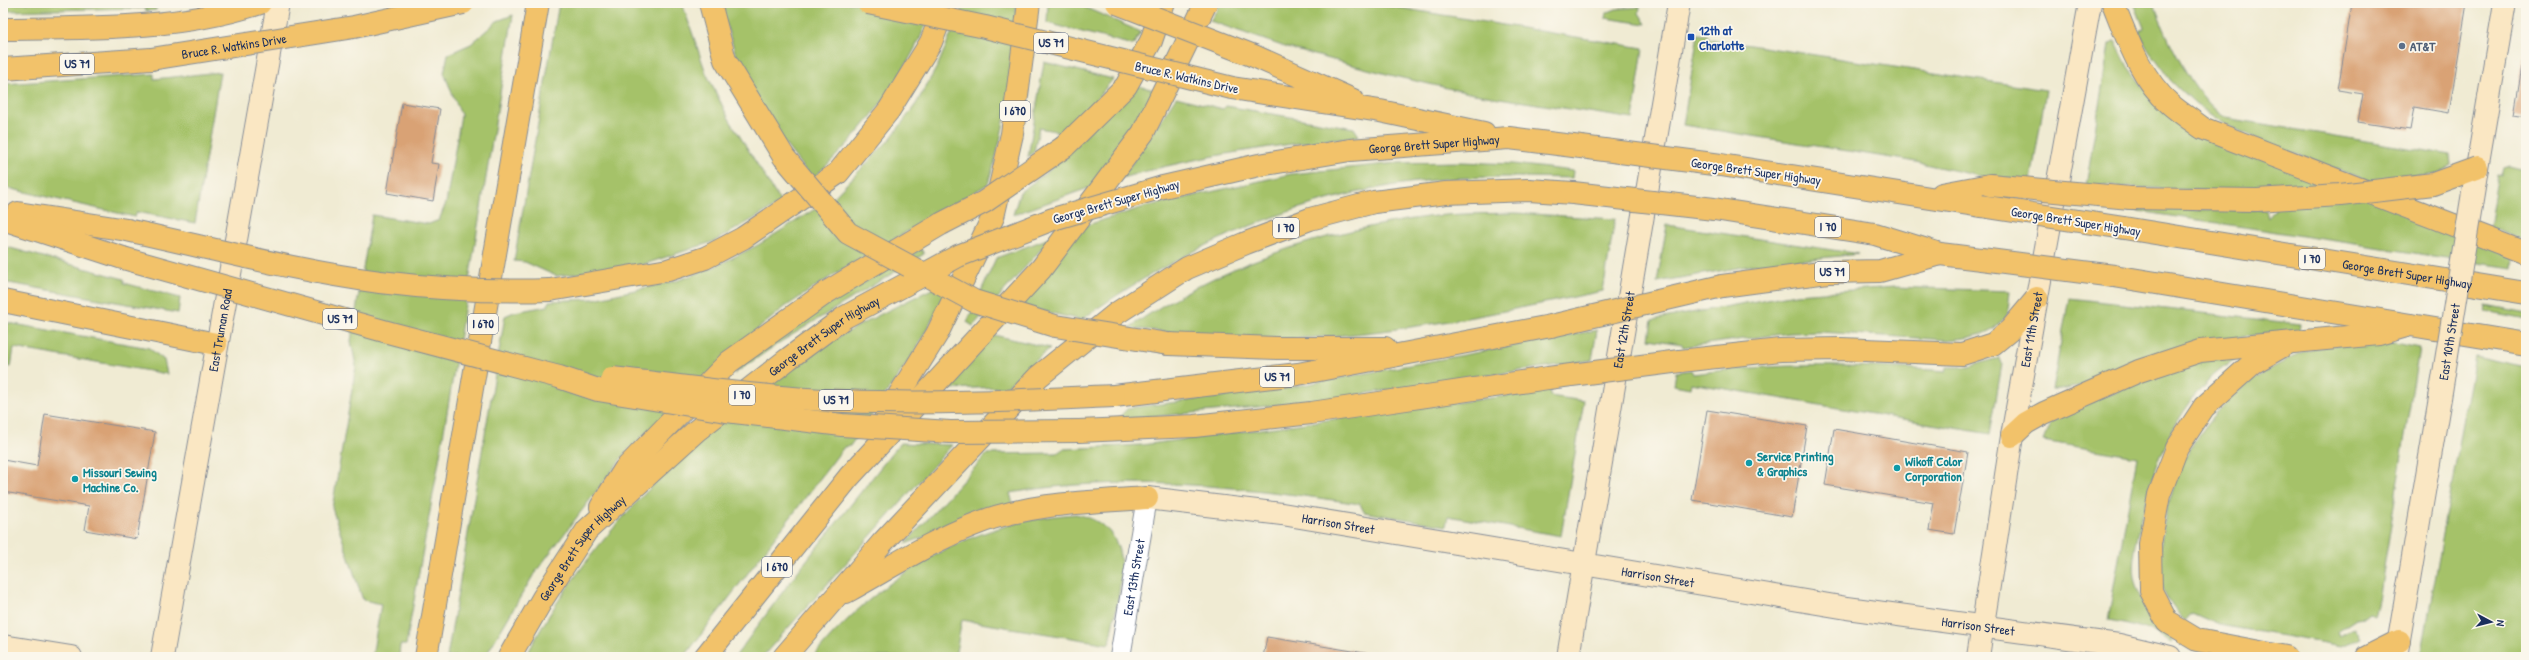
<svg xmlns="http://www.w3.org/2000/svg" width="2529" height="660" font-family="'Patrick Hand',sans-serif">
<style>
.green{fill:#a5c269;stroke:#607864}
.building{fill:#d9a275}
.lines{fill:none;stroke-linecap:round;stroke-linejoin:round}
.street-casing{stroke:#868d98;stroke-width:22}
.secondary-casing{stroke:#868d98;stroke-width:24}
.highway-casing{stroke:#868d98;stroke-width:24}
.street{stroke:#fff;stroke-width:20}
.secondary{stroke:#fae7c3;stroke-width:22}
.highway{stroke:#f2c26a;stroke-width:22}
.secondary-bridge-casing{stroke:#868d98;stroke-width:24;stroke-linecap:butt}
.highway-bridge-casing{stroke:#868d98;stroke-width:24;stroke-linecap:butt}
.secondary-bridge{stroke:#fae7c3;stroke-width:22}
.highway-bridge{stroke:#f2c26a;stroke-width:22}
.transit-dot{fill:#1a4fb4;stroke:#fbf7ec;stroke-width:1.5}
.service-dot{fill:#5c6f8a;stroke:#fbf7ec;stroke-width:1.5}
.culture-dot{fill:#0f9aa8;stroke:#fbf7ec;stroke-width:1.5}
.labels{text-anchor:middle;stroke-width:3.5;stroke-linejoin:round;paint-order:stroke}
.shield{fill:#fbf7ec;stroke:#5e6b89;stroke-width:1}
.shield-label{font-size:12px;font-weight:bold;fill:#1b2f5e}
.transit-label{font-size:13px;font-weight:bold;fill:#164399;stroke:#fbf7ec;text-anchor:start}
.street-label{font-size:13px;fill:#1b2f5e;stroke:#fbf7ec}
.service-label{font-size:13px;font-weight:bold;fill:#4e5e75;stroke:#fbf7ec;text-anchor:start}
.culture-label{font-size:13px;font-weight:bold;fill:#0d838f;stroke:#fbf7ec;text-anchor:start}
</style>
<rect width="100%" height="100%" fill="#fbf7ec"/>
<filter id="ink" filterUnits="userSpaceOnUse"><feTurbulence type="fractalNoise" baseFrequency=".025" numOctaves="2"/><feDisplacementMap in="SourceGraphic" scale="8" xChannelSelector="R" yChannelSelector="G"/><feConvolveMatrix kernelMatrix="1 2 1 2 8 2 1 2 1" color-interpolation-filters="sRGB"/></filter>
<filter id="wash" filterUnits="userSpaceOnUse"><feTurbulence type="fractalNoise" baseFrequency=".012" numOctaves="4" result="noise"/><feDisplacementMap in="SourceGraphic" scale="16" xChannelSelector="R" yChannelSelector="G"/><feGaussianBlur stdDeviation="0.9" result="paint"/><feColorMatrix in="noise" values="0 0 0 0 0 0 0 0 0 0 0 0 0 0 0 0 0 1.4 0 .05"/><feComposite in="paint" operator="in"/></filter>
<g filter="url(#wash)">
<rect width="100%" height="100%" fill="#f0ebd3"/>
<path class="green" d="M3,3H156V10L146,11L145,8L3,11Z
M559,3H682L706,73L728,117L781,203L715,241L639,266L556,276L525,262L514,261Z
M719,3H935C909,72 867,130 812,179L778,135L740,67Z
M964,3H1016C1016,60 1006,130 988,184L841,270L785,307L737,346L626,452L534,574L485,657H447L505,316L514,312L548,306L549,301L594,299L676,281L712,268L758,245L834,197L891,138L916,104L938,65Z
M1048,3H1075L1141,32L1133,45L1047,23Z
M1221,3H1370L1643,48L1633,119L1474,94L1398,77L1288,48L1210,21Z
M2134,3H2154C2166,38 2195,99 2226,118L2451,155L2452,165L2438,173L2369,181L2266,143L2225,124L2195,104L2171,81L2149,51L2139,31L2144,28Z
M1640,7L1639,13L1646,24L1605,18L1606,13L1616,9Z
M513,15L439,461L406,645H400L399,657H372L381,604L363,600L332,508L356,366L351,341L372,215L429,224L439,220L446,203L461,115L444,73L448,54L471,44L497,21Z
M1698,34L1707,35L1710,39L2046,90L2031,181L1979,176L1911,161L1683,125Z
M2115,41L2128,67L2151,97L2513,258L2512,268L2126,209L2266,210L2268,218L2275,210L2272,187L2265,184L2264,189L2215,191L2086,185L2109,45Z
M1044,62L1113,79L1085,113L1060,132L1039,128L1034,152L1028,157Z
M220,72L195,223L137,212L135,217L3,187V84L154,74V79Z
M1135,85L1155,90L1110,163L1091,187L1013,215L1020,192L1051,169Z
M1176,97L1223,109L1226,106L1354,128L1359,136C1279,145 1199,155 1122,178Z
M1461,162L1513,164L1573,171L1572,178C1529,177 1487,176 1445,179C1312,190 1188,243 1081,320L1017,305L1084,226L1144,207L1291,174L1397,163Z
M2510,167L2526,171V241L2489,227L2498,174L2502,175L2504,169Z
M1515,213L1615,219L1603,291C1497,313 1389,336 1280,339C1230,340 1179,333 1129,328C1214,266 1323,231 1427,217C1456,213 1486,214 1515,213Z
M1667,225L1859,254L1754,265L1657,282Z
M1052,237L973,326L967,322L996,258Z
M3,246L124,279V283L180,298L178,313L3,282Z
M921,249L924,254L779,343L734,374L740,367L811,314Z
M954,278L915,351L850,446L844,447L684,657H526C586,535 716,413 830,342C870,318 912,299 954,278Z
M1895,287L2010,291C2009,297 2009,307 2007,313C1996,335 1970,338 1948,340L1820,332L1790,333L1683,347L1682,344L1649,339L1652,320L1795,294Z
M2069,298L2300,324L2299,331C2242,334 2187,346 2132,363C2106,371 2079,392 2052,390Z
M2486,306L2526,314V319L2485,311Z
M3,322L149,348L164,360L167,374L14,348L11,367L3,366Z
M1597,330L1592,360L1301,403L1116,420L1128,408L1276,390Z
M994,335L1050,348L1006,387L946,389Z
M2374,342L2396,343L2419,348L2378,606L2375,616L2369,614L2364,618L2356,619L2338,631L2340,636L2354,627L2360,638L2342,646L2219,625L2192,613L2185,621C2155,590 2157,570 2163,529C2173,461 2208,406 2267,371C2286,360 2305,350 2326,346C2342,344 2358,344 2374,342Z
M2249,350C2236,359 2221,368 2210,379C2170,420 2152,471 2140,526C2137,542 2131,561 2134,577C2139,603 2153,624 2173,641L2171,643C2153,629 2131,624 2108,620L2137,457L2043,441L2050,424L2073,408L2176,368Z
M2475,356L2526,367V657H2421Z
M2000,357L2002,364L1990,434L1691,383L1690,388L1674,385L1676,372L1691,370L1693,374C1778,362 1861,365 1946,371L1947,367H1969Z
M1550,390V396L1584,401L1561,536L1448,516L1446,526L1364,512L1360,504C1248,487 1122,473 1010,493L1013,504L905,544L987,454L1057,453L1063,449L1142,445Z
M900,443L952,445L762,657H735L798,571Z
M1076,514C1144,529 1117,595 1109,644L962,620L955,657H813C880,576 970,521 1076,514Z"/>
<g id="blocks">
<path class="building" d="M2352,3H2467L2449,113L2414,107L2410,130L2358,122L2363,94L2338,90Z
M2525,48H2526V117L2514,115Z
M402,103L440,109L431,163L439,164L433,201L387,193Z
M1707,410L1807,426L1792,517L1692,500Z
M45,414L155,432L137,539L85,530L89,506L3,492V460L37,466Z
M1834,429L1968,452L1954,534L1929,530L1934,503L1825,485Z
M1267,637L1383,656V657H1263Z"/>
</g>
</g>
<g filter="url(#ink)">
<use href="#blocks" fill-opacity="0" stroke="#868d98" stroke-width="1"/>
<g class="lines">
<g class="street-casing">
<g id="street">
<path id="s1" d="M1120,657L1147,498"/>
</g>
</g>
<g class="secondary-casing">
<g id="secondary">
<path d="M2477,168L2505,3"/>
<path id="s2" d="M1147,498L1282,514L1847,608L2119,645L2170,657"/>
<path d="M3,646L71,657"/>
<path id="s3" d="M162,657L278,3"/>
<path id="s4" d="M1568,657L1679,3"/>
<path id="s5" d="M1978,657L2012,436L2090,3"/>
<path d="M2396,657L2440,398"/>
</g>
</g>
<g class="highway-casing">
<g id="highway">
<path d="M710,3L725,60L784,157"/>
<path d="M2113,3C2127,38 2141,79 2170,104C2180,113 2192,120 2202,128L2526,253"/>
<path d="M3,29C88,28 179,30 260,3"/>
<path d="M1254,56L1353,100"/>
<path d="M3,69L151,59"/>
<path d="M1232,88L1380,111L1484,133"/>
<path d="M1064,147L1126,86L1151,41L1164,3"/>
<path d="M1721,165L1981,206"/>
<path id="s6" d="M1163,187L1259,165L1350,150L1509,138L1581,147"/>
<path d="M1942,194L1990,185"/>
<path d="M2130,198L2257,200"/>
<path d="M1714,209L1875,234L1940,254L1981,259"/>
<path d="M18,213L127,230"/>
<path d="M3,219L123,258"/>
<path id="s7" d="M2124,228L2526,293"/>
<path d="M2114,276L2526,344"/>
<path d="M1722,286L1828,272L1880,271L1940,254"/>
<path d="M550,290L668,270L705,258L743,238L838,173L889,110L931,42L946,3"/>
<path d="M3,301L216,344"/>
<path d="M1168,344L1276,348H1385"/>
<path d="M1680,361L1780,350L1841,349L1962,354L1993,344L2010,330L2037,298"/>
<path d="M1114,396L1298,374L1551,326"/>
<path d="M886,416L937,334L993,217L1012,134L1029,3"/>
<path d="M1079,431L1194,426L1311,413L1548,378"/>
<path d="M2012,436L2026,423L2044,413L2139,371L2200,351L2379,334L2410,325"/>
<path d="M601,507L625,469L729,362L827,292L941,224"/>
<path d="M846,592C888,569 929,542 973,525C1027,503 1089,502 1147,498"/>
<path d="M426,657L538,3"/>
<path id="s8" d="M509,657L543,598L587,530L696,431L788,359L845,317L912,281"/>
<path d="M705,657L849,477L1041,269L1143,133L1206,3"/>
<path d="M784,657L882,543L1038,377L1117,313L1187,268L1246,243L1310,219L1374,202L1446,193L1529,190L1573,193"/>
<path d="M2286,657L2197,640L2167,622L2151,591L2150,544L2159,495L2177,448L2204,407L2253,363L2288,343"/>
<path d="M2367,657L2399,641"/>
</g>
</g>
<use href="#street" class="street"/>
<use href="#secondary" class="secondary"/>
<use href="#highway" class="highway"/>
<g class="secondary-bridge-casing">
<g id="secondary-bridge">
<path id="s9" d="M2440,398L2477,168"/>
</g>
</g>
<g class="highway-bridge-casing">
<g id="highway-bridge">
<path d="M868,3L985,27L1232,88"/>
<path d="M1117,3L1254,56"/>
<path id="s10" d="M151,59L354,27L463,3"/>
<path d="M1581,147L1721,165"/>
<path d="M784,157L848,233L974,301L1055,326L1168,344"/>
<path d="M1990,185L2130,198"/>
<path d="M1573,193L1714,209"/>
<path d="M2257,200L2340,195L2433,184L2477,168"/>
<path d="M1981,206L2124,228"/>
<path d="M941,224L984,202L1064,147"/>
<path d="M127,230C211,248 295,271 380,282C437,289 493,292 550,290"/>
<path d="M123,258L391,333L559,377L598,390L726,411L842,425L950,432L1079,431"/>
<path d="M1981,259L2114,276"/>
<path d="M914,280L958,256L1053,219L1163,187"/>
<path d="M1551,326L1722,286"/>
<path d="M612,378C689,387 766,398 844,401C934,405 1024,400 1114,396"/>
<path d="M1548,378L1680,361"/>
</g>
</g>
<use href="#secondary-bridge" class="secondary-bridge"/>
<use href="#highway-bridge" class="highway-bridge"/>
</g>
</g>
<rect class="transit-dot" x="1687" y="33" width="8" height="8" rx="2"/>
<circle class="service-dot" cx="2402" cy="46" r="4"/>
<g class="culture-dot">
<circle cx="1749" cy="463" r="4"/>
<circle cx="1897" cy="468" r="4"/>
<circle cx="75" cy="479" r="4"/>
</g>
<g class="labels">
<g class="shield">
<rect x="1034" y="33" width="34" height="20" rx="3"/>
<rect x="60" y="54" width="34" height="20" rx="3"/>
<rect x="1000" y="101" width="30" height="20" rx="3"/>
<rect x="1815" y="217" width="26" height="20" rx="3"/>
<rect x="1273" y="218" width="26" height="20" rx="3"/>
<rect x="2299" y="249" width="26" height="20" rx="3"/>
<rect x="1815" y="262" width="34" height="20" rx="3"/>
<rect x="323" y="309" width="34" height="20" rx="3"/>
<rect x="468" y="314" width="30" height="20" rx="3"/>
<rect x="1260" y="367" width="34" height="20" rx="3"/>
<rect x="729" y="385" width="26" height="20" rx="3"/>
<rect x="819" y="390" width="34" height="20" rx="3"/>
<rect x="762" y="557" width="30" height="20" rx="3"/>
</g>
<g class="shield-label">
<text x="1051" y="47">US 71</text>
<text x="77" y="68">US 71</text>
<text x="1015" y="115">I 670</text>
<text x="1828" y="231">I 70</text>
<text x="1286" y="232">I 70</text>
<text x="2312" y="263">I 70</text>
<text x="1832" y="276">US 71</text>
<text x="340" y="323">US 71</text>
<text x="483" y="328">I 670</text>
<text x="1277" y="381">US 71</text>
<text x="742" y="399">I 70</text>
<text x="836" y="404">US 71</text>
<text x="777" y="571">I 670</text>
</g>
<g class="transit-label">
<text x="1699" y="35">12th at<tspan x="1699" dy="15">Charlotte</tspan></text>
</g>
<g class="street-label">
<text dy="5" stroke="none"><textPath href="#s10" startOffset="84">Bruce R. Watkins Drive</textPath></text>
<text transform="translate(1187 77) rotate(13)" y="5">Bruce R. Watkins Drive</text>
<text dy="5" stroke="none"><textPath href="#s6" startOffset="275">George Brett Super Highway</textPath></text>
<text transform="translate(1756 171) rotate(8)" y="5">George Brett Super Highway</text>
<text transform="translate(1116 201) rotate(-16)" y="5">George Brett Super Highway</text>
<text transform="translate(2076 221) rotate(9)" y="5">George Brett Super Highway</text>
<text dy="5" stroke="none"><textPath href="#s7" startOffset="287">George Brett Super Highway</textPath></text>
<text dy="5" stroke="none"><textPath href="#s3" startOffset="332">East Truman Road</textPath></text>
<text dy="5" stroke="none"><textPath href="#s4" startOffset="332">East 12th Street</textPath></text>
<text dy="5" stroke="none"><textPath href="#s5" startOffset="332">East 11th Street</textPath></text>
<text dy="5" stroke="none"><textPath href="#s8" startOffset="456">George Brett Super Highway</textPath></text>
<text dy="5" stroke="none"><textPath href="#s9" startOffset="57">East 10th Street</textPath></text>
<text dy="5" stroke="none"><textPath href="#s2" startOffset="193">Harrison Street</textPath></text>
<text dy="5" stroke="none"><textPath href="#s8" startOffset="132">George Brett Super Highway</textPath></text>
<text dy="5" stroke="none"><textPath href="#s2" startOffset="517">Harrison Street</textPath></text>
<text dy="5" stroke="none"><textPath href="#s1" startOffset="81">East 13th Street</textPath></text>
<text dy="5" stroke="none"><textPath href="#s2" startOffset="841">Harrison Street</textPath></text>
</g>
<g class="service-label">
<text x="2410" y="51">AT&amp;T</text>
</g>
<g class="culture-label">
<text x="1757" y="461">Service Printing<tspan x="1757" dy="15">&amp; Graphics</tspan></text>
<text x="1905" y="466">Wikoff Color<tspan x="1905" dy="15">Corporation</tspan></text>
<text x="83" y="477">Missouri Sewing<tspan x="83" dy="15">Machine Co.</tspan></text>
</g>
</g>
<rect width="2529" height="660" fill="none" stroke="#fbf7ec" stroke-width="16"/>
<g transform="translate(2491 622) rotate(97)" stroke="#fbf7ec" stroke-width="3" paint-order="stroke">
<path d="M0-3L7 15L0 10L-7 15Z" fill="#1b2f5e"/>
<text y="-6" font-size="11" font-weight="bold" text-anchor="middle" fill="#1b2f5e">N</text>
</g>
</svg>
